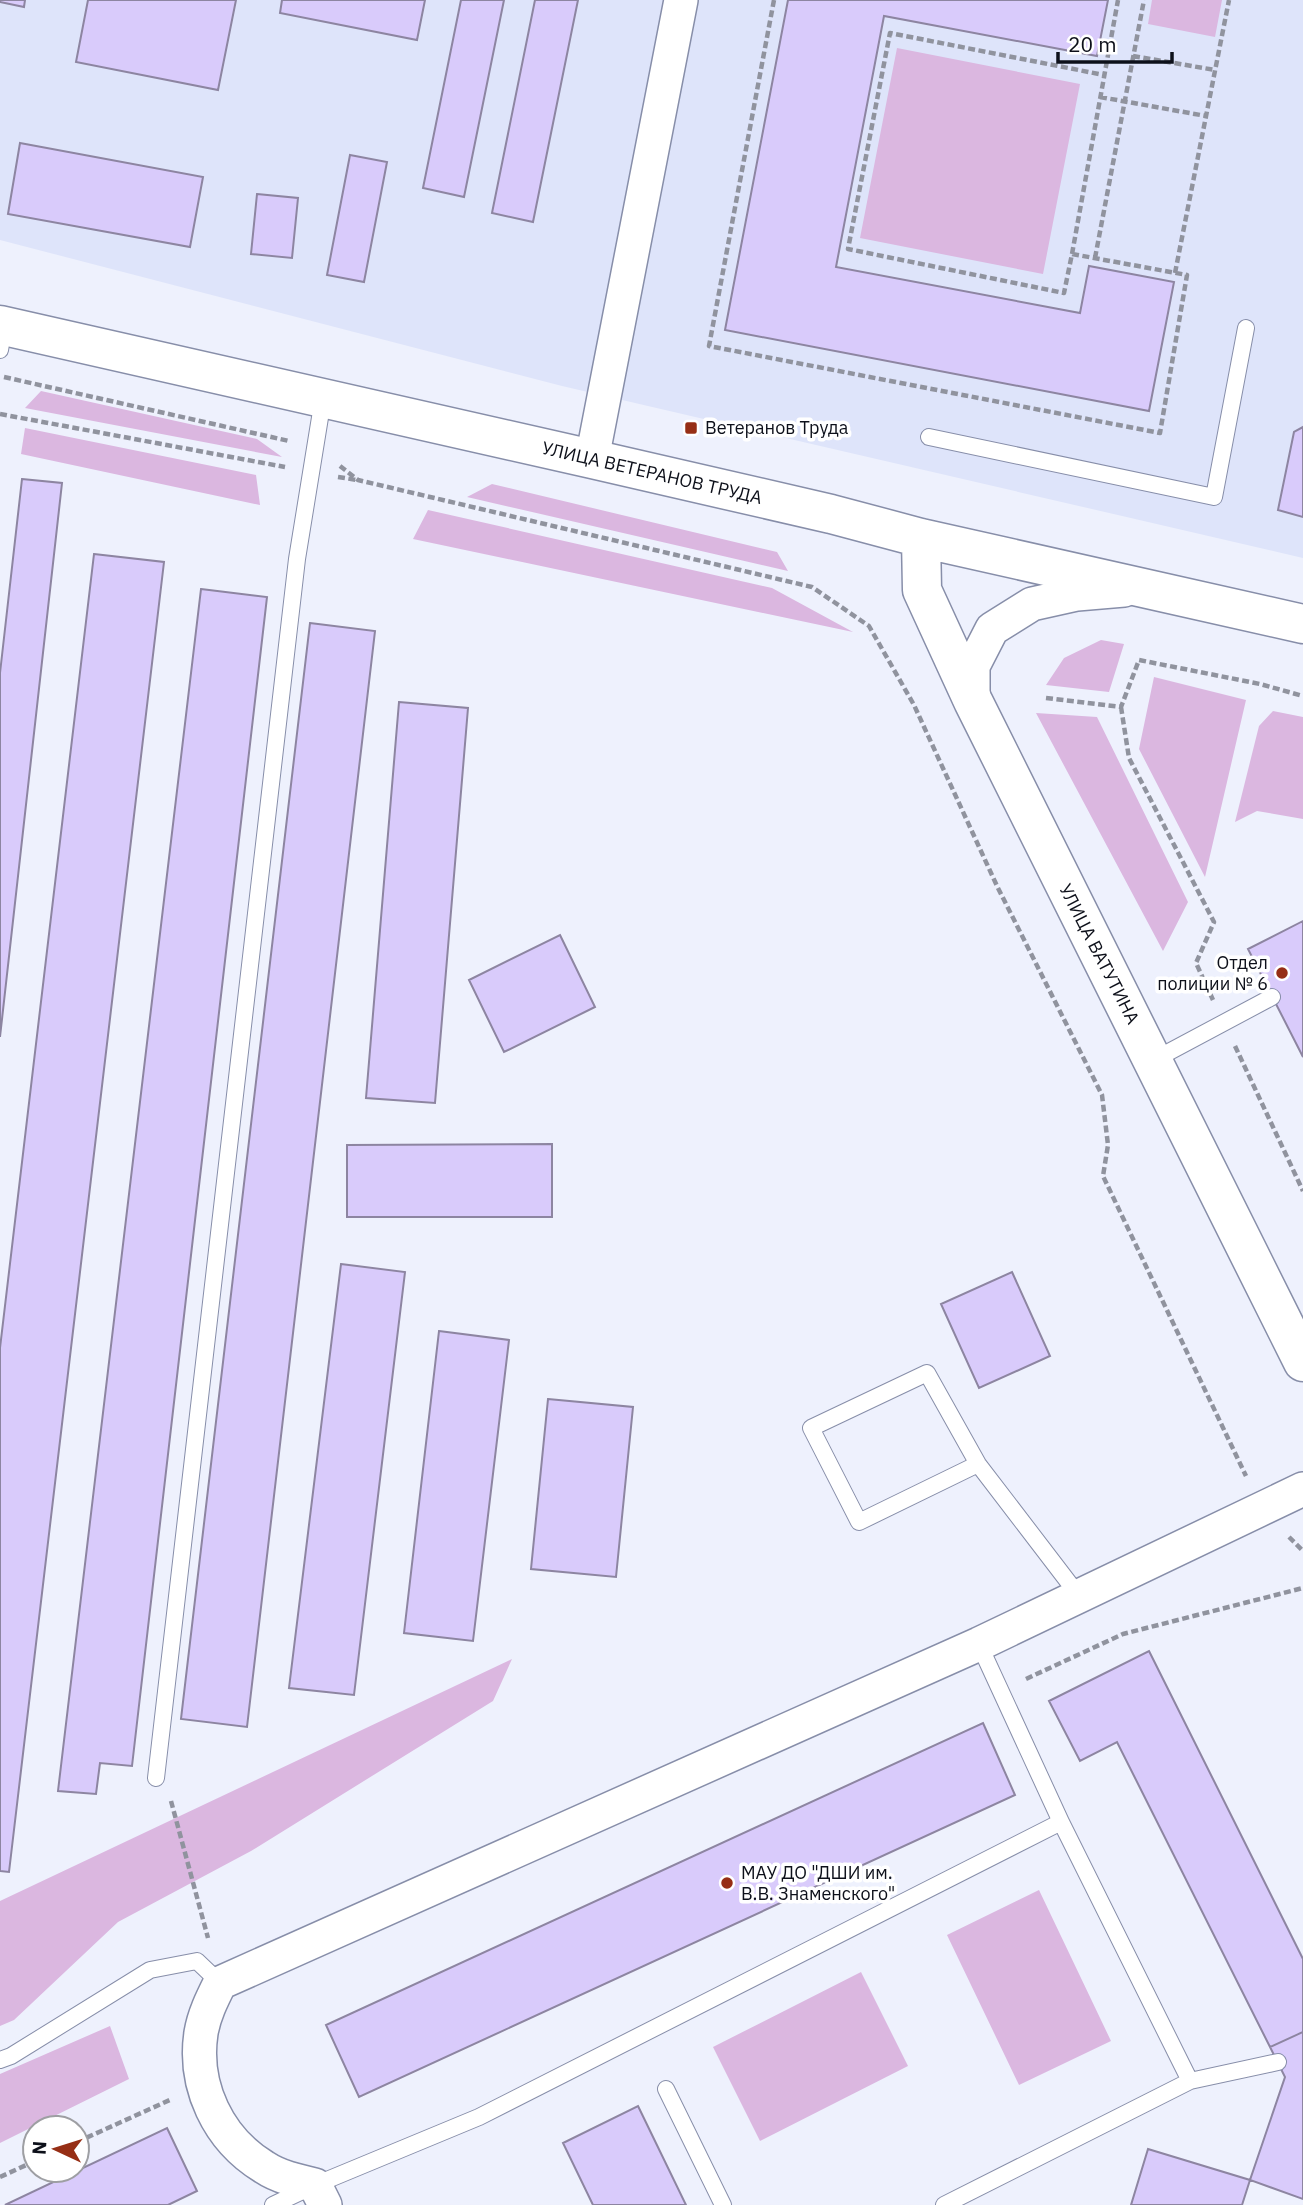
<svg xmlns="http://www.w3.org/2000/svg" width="1303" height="2205" font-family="'IBM Plex Sans',sans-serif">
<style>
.built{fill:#dee4fa}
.green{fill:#dbb7e0}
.building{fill:#d9cbfb;stroke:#8d85a1;stroke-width:2}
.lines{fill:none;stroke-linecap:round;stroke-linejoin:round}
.lane-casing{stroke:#878ea9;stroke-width:18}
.street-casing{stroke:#878ea9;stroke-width:36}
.secondary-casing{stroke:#878ea9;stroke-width:41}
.path{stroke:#90939e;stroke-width:4.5;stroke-dasharray:7 3.5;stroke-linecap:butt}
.lane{stroke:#fff;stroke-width:16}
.street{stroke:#fff;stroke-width:33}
.secondary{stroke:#fff;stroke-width:38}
.poi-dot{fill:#962e15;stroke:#fff;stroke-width:2.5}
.labels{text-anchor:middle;stroke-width:7;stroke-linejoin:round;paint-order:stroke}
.poi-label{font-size:18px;fill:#0d101a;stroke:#fff;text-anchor:start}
.street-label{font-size:18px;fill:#0d101a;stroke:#fff}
</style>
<rect width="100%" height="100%" fill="#eef1fd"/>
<path class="built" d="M0,0H1303V558L562,386L0,240Z"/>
<path class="green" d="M1152,0H1222L1215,37L1148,24Z
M897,48L1080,84L1043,274L860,238Z
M41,391L257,439L282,457L25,408Z
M25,428L256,475L260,505L21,454Z
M492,484L777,552L788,571L467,497Z
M428,510L772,588L853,632L413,539Z
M1101,640L1124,644L1109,692L1046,685L1064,658Z
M1154,677L1246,700L1205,877L1139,749Z
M1273,711L1303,717V819L1257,811L1235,822L1259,726Z
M1036,713L1097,717L1188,902L1163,951Z
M512,1659L493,1701L251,1851L118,1922L14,2020L0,2026V1901Z
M1039,1890L1111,2041L1019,2085L947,1935Z
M861,1972L908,2066L760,2141L713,2047Z
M110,2026L129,2079L0,2143V2074Z"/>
<path class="building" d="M0,0H25L24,7L0,2Z
M88,0H236L218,90L76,62Z
M282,0H425L417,40L280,13Z
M461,0H504L464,197L423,188Z
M535,0H578L533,222L492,213Z
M788,0H1108L1097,56L884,16L836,267L1080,313L1089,266L1174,282L1149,411L725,330Z
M20,143L203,177L190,247L8,214Z
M350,155L387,162L364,282L327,275Z
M257,194L298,198L292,258L251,254Z
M1303,427V517L1278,510L1294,432Z
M22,479L62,483L0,1037V673Z
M94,554L164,562L9,1872L0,1871V1348Z
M201,589L267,597L132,1766L100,1763L96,1794L58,1791Z
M310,623L375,631L247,1727L181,1719Z
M399,702L468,708L435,1103L366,1098Z
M1303,921V1057L1248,949Z
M560,935L595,1007L504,1052L469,980Z
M552,1144V1217H347V1145Z
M341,1264L405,1272L354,1695L289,1688Z
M1012,1272L1050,1356L979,1388L941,1304Z
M439,1331L509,1340L473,1641L404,1633Z
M548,1399L633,1407L616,1577L531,1569Z
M1149,1651L1303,1959V2032L1270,2047L1117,1742L1080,1761L1049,1701Z
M983,1723L1015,1795L359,2097L326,2025Z
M1303,2032V2199L1250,2180L1285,2077L1270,2047Z
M638,2106L686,2205H593L563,2143Z
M167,2128L197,2191L168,2205H5Z
M1148,2149L1250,2180L1242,2205H1131Z"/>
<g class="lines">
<g class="lane-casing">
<path id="lane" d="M0,350L4,326
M929,437L1214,497L1246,328
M1152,1061L1272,997
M978,1464L859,1522L811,1428L927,1373L978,1464L1079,1596
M156,1778L297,559L323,399
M0,2060L11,2056L150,1970L197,1961L220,1983
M1190,2081L1278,2062
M666,2089L723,2205
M273,2205L315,2185L479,2117L1061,1822L979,1644
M944,2205L1190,2081L1061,1822"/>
</g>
<g class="street-casing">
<path id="street" d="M592,459L681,0
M973,701V666L992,629L1032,604L1077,594L1124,590
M325,2205L315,2185C297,2181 279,2177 264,2167C218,2139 193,2086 201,2033C204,2015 212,1999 220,1983L979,1644L1303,1489"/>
</g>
<g class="secondary-casing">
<path id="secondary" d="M0,325L592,459L831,514L921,538L1303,624
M921,538L922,590L973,701L1303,1362"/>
</g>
<path class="path" d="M774,0L709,346L1160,433L1187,275L1072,254L1064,293L848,249L890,33L1104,75
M1133,56L1215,70
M1100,97L1206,116
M1072,254L1118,0
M1095,258L1144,0
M1175,273L1229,0
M4,377L289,441
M0,414L285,467
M340,466L358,480L812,587L869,626L914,705L997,886L1102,1095L1108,1145L1103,1176L1246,1476
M338,477L357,480
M1046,698L1121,707L1139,660L1260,684L1303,696
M1121,707L1129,758L1214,922L1196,963L1213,1000
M1235,1046L1303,1191
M1289,1537L1303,1551
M1026,1679L1123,1634L1303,1588
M171,1801L208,1938
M77,2142L172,2099
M0,2177L35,2161"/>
<use href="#lane" class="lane"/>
<use href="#street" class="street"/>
<use href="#secondary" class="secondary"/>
</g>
<g class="poi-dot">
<rect x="684" y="421" width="14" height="14" rx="3.5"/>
<circle cx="1282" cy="973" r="7"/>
<circle cx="727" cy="1883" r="7"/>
</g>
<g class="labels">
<g class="poi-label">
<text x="705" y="434">Ветеранов Труда</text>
<text x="1268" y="969" text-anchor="end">Отдел<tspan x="1268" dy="21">полиции № 6</tspan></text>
<text x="741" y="1879">МАУ ДО "ДШИ им.<tspan x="741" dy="21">В.В. Знаменского"</tspan></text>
</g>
<g class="street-label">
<text transform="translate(652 473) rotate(13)" y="6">УЛИЦА ВЕТЕРАНОВ ТРУДА</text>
<text transform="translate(1099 954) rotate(63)" y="6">УЛИЦА ВАТУТИНА</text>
</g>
</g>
<g transform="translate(56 2149) rotate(274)"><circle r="33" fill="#ffffff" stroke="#9e9fa3" stroke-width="2"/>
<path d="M0-5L12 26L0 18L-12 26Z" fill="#962e15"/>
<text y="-10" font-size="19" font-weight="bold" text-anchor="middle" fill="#0d101a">N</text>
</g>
<path d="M1058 52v10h114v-10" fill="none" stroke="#0d101a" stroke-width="3.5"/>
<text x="1068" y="52" font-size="21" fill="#0d101a" stroke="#ffffff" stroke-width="5" paint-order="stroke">20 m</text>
</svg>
